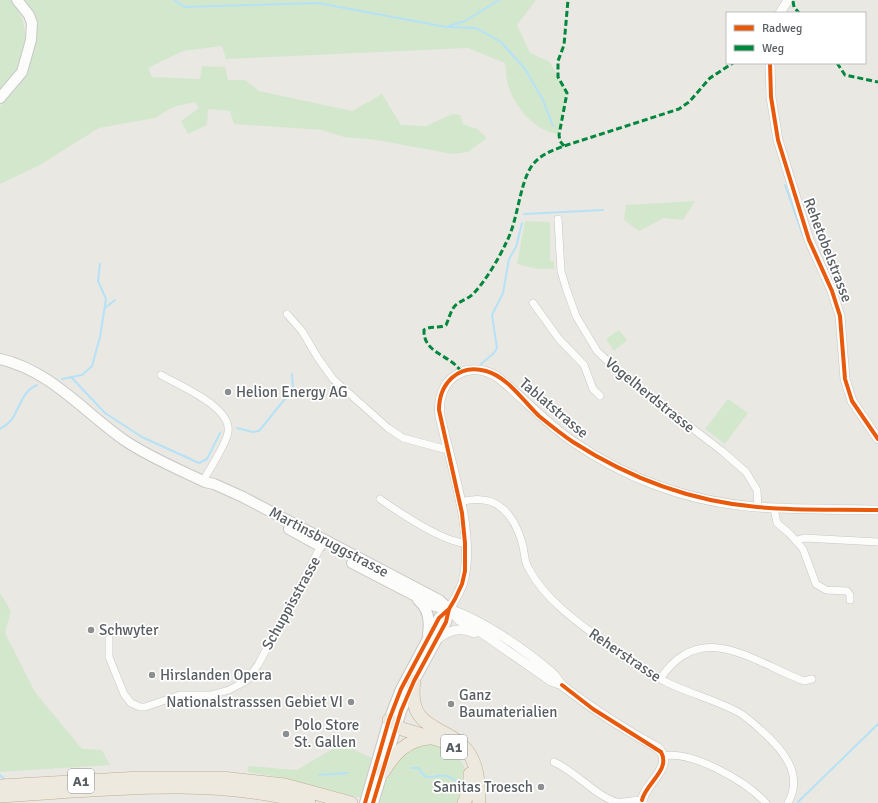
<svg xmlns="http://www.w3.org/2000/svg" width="878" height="803" font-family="Signika,sans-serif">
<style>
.green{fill:#d3e7cd}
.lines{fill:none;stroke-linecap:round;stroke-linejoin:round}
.stream{stroke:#b5e2f7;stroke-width:2}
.minor-casing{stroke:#c6c7c6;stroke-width:8}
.tertiary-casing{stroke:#c6c7c6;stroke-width:10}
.secondary-casing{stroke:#c7c7c7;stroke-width:12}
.motorway-casing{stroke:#c1ad90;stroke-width:14}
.minor{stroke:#fcfcfb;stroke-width:7}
.tertiary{stroke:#fcfcfb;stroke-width:9}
.secondary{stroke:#fcfcfb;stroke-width:10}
.motorway{stroke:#eee9df;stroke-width:13}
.quiet{stroke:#00873e;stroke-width:3;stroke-dasharray:6 3;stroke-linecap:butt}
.cycleway-casing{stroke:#fff;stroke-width:6}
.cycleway{stroke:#e8590c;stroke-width:4}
.poi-dot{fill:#8c8e8f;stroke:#fff;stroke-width:1.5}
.labels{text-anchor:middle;stroke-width:3.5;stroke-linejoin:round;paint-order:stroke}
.shield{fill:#fff;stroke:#8b8e91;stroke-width:1}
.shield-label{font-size:14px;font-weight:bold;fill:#595e62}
.street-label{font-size:15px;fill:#595e62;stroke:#fff}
.poi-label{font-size:15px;fill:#595e62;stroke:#fff;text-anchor:start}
</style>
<rect width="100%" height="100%" fill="#eae8e3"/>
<path class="green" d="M0,0H11C36,28 25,68 0,91Z
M25,0H536L517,25L530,53L550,62L567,93L558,134C534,130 515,108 508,85C506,78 506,70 505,63L468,48L226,59L222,46L183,51L148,68L152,77L200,79L202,66L225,67L228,80H245L259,91L352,111L382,94L401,125L426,126L452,114L460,115L463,124L477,129L487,138L468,152L452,154L377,140L344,137L322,130L234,124L230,111L208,109L207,125L188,134L181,121L199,108L195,102L173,107L155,118L99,128L38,166L0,184V106L18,87L28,68L35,23Z
M695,201L683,220L664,218L639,231L624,220L626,205Z
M525,221L550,222V261H554V269H537L517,264Z
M619,330L627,340L614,351L606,339Z
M728,399L748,413L725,444L705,429Z
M0,593L11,611L5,633L35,692L82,749L102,750L110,765L0,772Z
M429,742L445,745L457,755L464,766L467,779L460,803H377L387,775L404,751Z
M341,744L372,758L361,798L284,778L248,772V766L297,770Z"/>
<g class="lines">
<path class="stream" d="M174,0L185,7L318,3L446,27L476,28L501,42L525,69L542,98L553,126
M449,26L465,21L499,0
M785,185L803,236
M524,214L603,210
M105,308L115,300
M481,364L494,353L497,348L492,315L503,293L509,259L516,247L522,223
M71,377L105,413L142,437L199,463L207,459L220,433
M62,379L82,375L92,366L100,337L106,299L98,281L100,264
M237,428L253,432L259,431L293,389L292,374
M0,429C5,426 11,422 14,416C20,405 24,390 37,385
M411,768H419C426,785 434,773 446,776C449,776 452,779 455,780
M0,775L5,780
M319,775L348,773
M798,802L878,724"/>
<g class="minor-casing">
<path id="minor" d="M558,219L561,271L566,288L576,316L597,351L621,374L722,451L746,472L757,490L758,507
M533,303L559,339L584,365L593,389L600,396
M287,314L302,331L318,358L333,379L388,428L403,438L448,450
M161,375C180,386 232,407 228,432C227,443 209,470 203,481
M380,499C400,513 442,542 465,543
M460,502C475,498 491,498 503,509C514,518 522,538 524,552C525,558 525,563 529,569C548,605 588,629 619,653C634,665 651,675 668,683C691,694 716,700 738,712C747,717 754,724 762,731C783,750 804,774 788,803
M774,508L777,523L790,534L803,549L816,584L826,590L847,591L850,595V600
M797,540L804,538L878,542
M109,639V657L124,694L131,703L140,707H145L180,695H211L229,690L246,681L258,665L321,546
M660,679C701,617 753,662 804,681L812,679
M663,756C692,750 747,782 766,803
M554,762C575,771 598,798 617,802C626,803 634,800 642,800"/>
</g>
<g class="tertiary-casing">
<path id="tertiary" d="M780,13L788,0
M770,63L771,97L778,140L809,240L832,291L840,316L845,379L852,401L878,439
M449,609C454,601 460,592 463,582C476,534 450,463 440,416C435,381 465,358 496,376C522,396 544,422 572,441C627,479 690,502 757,507C797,510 838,509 878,510
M449,609C484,621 524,649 552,673C557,677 559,683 564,687C594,710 625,730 658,748C677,767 642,784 642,803
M450,610L459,620L479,631L551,681L562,685
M436,640C448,631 459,626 474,633"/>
</g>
<g class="secondary-casing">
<path id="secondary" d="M0,98L22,72L31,40L32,23L29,15L17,0
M0,359C50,370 84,412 124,440C149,457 178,469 205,482L214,484L243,497L439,600L449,609
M289,529L320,546
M352,563L435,606L449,609
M418,600C429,609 430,622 428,634
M365,803L389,720L401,689L439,618L449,609
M373,803L401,711L414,681L446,622L449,609"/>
</g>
<g class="motorway-casing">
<path id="motorway" d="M414,681C406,735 451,723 470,755C479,770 478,787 479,803
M389,720L402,729L446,742
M383,772C394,754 406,740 429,738
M0,786L140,778H222L285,785L351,803
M0,796C102,790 209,776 309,803
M464,803L470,788V774"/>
</g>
<use href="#minor" class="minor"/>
<use href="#tertiary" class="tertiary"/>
<use href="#secondary" class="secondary"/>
<use href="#motorway" class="motorway"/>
<path class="quiet" d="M793,1L794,7L799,13
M837,63L845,75L878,82
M564,146L560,141L559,135L567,93L558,77V61L564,45L568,0
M461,372C452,355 423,354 424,330C431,325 438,329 446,325C449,319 451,308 457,304C462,300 468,299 473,294C485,282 499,258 506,243C518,221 519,186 531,167C539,155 551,151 564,146L679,109L689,102L710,78L733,63"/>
<g class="cycleway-casing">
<path id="cycleway" d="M770,63L771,97L778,140L809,240L832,291L840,316L845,379L852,401L878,439
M562,685L593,709L661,752C671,770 646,783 642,800
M365,803L389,720L401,689L439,618L449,609L455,599L462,584L465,571V543L462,513L439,410C439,384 458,363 486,371C508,377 524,402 539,416C550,425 561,434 573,442C629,478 689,501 757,507C797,511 838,509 878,510
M373,803L401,711L414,681L446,622L449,609"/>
</g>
<use href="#cycleway" class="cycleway"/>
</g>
<g class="poi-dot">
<circle cx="228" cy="392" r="4"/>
<circle cx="91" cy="630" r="4"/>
<circle cx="152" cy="675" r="4"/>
<circle cx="351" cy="702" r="4"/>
<circle cx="451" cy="704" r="4"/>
<circle cx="286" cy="734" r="4"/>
<circle cx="541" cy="787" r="4"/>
</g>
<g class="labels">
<g class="shield">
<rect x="441" y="735" width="26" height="24" rx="3"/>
<rect x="68" y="769" width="26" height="24" rx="3"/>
</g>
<g class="shield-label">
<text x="454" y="752">A1</text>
<text x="81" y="786">A1</text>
</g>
<g class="street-label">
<text transform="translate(828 250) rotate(69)" y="5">Rehetobelstrasse</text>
<text transform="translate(650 395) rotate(39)" y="5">Vogelherdstrasse</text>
<text transform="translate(554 408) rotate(40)" y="5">Tablatstrasse</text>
<text transform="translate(329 542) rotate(28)" y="5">Martinsbruggstrasse</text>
<text transform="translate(291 603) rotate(-61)" y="5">Schuppisstrasse</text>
<text transform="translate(625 655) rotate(34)" y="5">Reherstrasse</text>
</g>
<g class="poi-label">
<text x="236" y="397">Helion Energy AG</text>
<text x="99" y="635">Schwyter</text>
<text x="160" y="680">Hirslanden Opera</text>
<text x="459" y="700">Ganz<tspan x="459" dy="17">Baumaterialien</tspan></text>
<text x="343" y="707" text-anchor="end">Nationalstrasssen Gebiet VI</text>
<text x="294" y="730">Polo Store<tspan x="294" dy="17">St. Gallen</tspan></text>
<text x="533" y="792" text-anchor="end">Sanitas Troesch</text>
</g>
</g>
<rect x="726" y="12" width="140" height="52" fill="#ffffff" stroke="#bdbfc0"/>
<rect x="734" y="25" width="20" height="6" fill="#e8590c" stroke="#bdbfc0"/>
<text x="762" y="32" font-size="12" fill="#595e62">Radweg</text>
<rect x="734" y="45" width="20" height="6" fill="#00873e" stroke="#bdbfc0"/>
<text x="762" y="52" font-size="12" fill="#595e62">Weg</text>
</svg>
